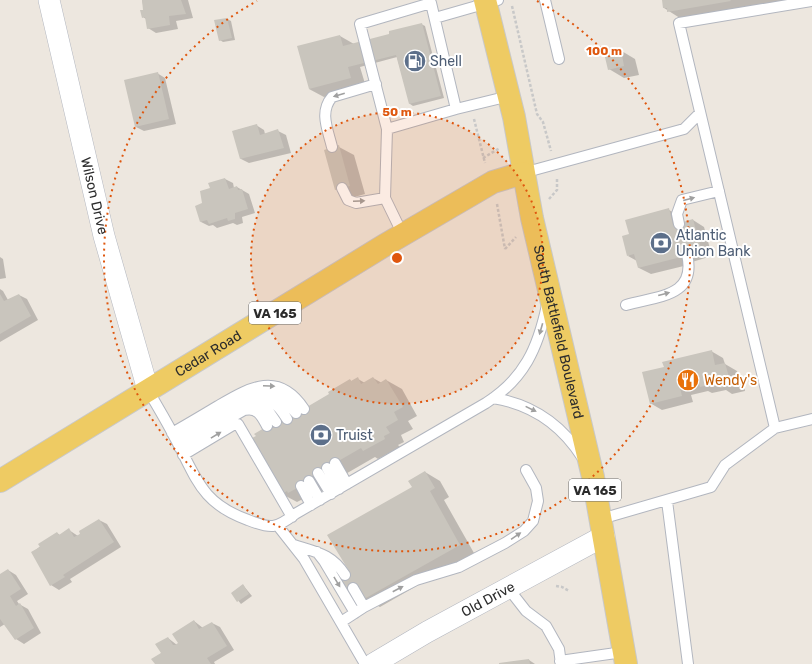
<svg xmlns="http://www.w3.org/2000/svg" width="812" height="664" font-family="Rubik,sans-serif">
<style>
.shadow{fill:#0003}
.building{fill:#c9c5bd}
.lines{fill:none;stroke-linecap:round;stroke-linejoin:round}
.service-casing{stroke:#b2b6bf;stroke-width:12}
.minor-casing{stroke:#b2b6bf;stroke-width:22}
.primary-casing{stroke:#c8c8c8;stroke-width:24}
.path{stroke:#c8c8c8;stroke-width:2.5;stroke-dasharray:3 2;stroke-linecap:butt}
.service{stroke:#fff;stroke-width:10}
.minor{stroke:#fff;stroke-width:21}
.primary{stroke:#eecb63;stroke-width:22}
.oneway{fill:#a0a0a0}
.ring{fill:none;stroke:#df570e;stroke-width:2;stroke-dasharray:2 4}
.labels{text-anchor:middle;stroke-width:4;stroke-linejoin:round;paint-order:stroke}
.shield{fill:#fff;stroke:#6b6b6b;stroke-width:1}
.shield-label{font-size:13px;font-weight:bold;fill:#2c2c2c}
.service-label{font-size:14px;fill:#4e5e75;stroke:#fff;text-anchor:start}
.street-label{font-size:14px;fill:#2c2c2c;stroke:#fff}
.food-label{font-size:14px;fill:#c56008;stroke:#fff;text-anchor:start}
.centre{fill:#df570e;stroke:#fff;stroke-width:2}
.ring-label{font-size:12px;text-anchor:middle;font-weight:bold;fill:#df570e;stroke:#fff;stroke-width:4;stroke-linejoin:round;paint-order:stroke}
</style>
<rect width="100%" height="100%" fill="#ede7df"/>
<path class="shadow" d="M142,0H188L193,18L176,21L178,29L156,33L148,28L146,19L143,17L144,10Z
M663,0H797L683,20L664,8Z
M227,19L231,21L235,40L223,42L220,40Z
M421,24L425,26L444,98L413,106L410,104L397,57L360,67L366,87L324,97L309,89L340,36L354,44L391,35Z
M620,50L635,59L639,75L624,78L609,69Z
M157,73L165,78L176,124L144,131L136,127Z
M256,125L264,130L265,134L278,131L286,135L291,153L249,163L241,159L234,131Z
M339,147L354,155L365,194L351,198L336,189Z
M225,179L233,183L234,188L237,187L249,194L255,213L242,217L243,223L237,225L233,223L217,228L213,225L209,226L201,222L203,204L211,188Z
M669,210L680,216L682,223L693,220L704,227L712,256L692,262V264L651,274L639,268L637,261L628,256Z
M0,257L3,259L6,278L0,279Z
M0,289L3,291L8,300L19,295L27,299L38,320L0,342Z
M711,351L723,358L725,364L737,371L739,381L744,383L745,391L732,394L726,390L712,393L708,391L691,395L693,402L662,410L650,403L665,368Z
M373,378L382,383L386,380L402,389L417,416L408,421L413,429L401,435L404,442L398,445L400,447L378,459L375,457L323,487L325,489L304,501L301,500L297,502L282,494L279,424L330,395L350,380L352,382L358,379L365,383Z
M425,472L440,481L449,497L444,500L474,553L380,607L346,589L350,571Z
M99,520L107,524L121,547L70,579L72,582L59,590L51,585L33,552L57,533L60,535L69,530L78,536Z
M8,570L16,575L28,594L17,601L19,604L28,609L41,633L24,644L16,639L5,624L0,627V575Z
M243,585L252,596L241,604L232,593Z
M194,621L203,628L212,623L220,627L234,650L214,662L215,664H156L168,638L177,645L179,643Z
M529,660L535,664H500Z"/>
<path class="building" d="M142,0H181L186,14L169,16L170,25L147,29L145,17L142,18L140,10H143Z
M662,0H730L731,1L667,12V8H663Z
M227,18L232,38L219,41L214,20Z
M422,23L441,96L409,104L396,55L348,67L351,78L309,89L297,46L340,35L343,46L389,34V31Z
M621,49L624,66L608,70L604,53Z
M158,72L169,119L135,127L124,80Z
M257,124L260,135L278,129L284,148L240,159L232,131Z
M339,145L350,186L335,190L324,150Z
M225,178L229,189L237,186L238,190L242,189L248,209L235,213V219L228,221L227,218L209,224L207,220L200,222L195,206L202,203L200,191L210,188L208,183Z
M669,208L673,225L693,219L701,249L681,255V257L638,268L634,254L627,256L622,236L629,234L625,220Z
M0,294L4,301L19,294L31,316L0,334Z
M712,350L715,365L725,363L729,377L732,376L734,384L720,388L718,383L700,387L699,384L680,388L682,396L650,404L642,372L664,367L662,362Z
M358,377L361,384L373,377L378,384L386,379L403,407L394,412L398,420L386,427L390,433L384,436L385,439L363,451L361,448L309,478L310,481L288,493L287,491L282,494L250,439L256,436L254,434L276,421L278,424L329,394L328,392L350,379L351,381Z
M425,471L435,488L430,491L460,545L364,599L355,584L345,590L337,577L349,571L327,535L412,487L408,481Z
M99,519L114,542L63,575L65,577L50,586L31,552L40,547L38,544L57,532L59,535L69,528L74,537L80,534L79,531Z
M8,569L21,589L10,596L16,606L20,603L34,628L15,640L0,619V574Z
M243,584L249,594L237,602L231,593Z
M194,620L199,629L212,622L227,646L207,658L211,664H155L151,659L161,653L155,644L168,637L173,645H175L178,643L172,634Z
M529,659L530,664H499V663Z"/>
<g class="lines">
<g class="service-casing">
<path id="service" d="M545,0L559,59
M435,18L498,0
M456,109L509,96
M387,129L456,109L431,3L360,24L387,129L385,198L403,235
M332,147C328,130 319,112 332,97L376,84
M523,173L684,129L700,113
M342,188L348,200L356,203L385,198
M679,224L677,214L682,200L719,191
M626,305C658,296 697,297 687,254
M148,390C157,406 167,422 175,438C197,479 201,503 248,520C271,529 276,529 295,514L486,403C524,379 538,348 547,305
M265,394L282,398L296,413
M493,398C531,404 561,424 582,457
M245,410C258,407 262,417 267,426
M775,428L679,23L812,1
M172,433C188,424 203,415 218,406C249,388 278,370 304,409
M176,439L249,397C268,394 278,404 287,419
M179,447L253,405L265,406L276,422
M183,455L233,425L238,424L292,517
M335,463L347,484
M327,468L339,489
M318,473L331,494
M309,481L320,500
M301,486L311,505
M667,501L688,664
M601,519L711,487L725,465L775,428L812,419
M278,526L304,559L365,664
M294,545C316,552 332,554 345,575
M317,552L324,561L355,613
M353,588L364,607
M508,588L526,611L546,626L559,649L561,664
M341,622L364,607L416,580L459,567L505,543L524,531L533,521L538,501L536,488L526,470
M560,661L623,652"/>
</g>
<g class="minor-casing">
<g id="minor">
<path id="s1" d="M49,0L104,236L148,390"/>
<path id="s2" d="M373,664L427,632L604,536"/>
</g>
</g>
<g class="primary-casing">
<g id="primary">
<path id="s3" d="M485,0L514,117L532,218L593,477L626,664"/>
<path id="s4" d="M0,481L385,245L493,182L523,173"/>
</g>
</g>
<path class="path" d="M512,6L537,114L543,122L551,151
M474,119L485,163
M483,158L500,148
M549,199L557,190V179
M497,204L505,249
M505,249L516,237
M556,586L562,587L569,591"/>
<use href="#service" class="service"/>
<use href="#minor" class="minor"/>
<use href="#primary" class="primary"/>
</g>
<defs><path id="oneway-solid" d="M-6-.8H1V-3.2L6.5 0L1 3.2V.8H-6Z"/></defs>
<g class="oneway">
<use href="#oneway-solid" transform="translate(339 95) rotate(164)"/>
<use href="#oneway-solid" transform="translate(689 199) rotate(-15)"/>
<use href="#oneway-solid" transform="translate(359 201) rotate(-3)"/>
<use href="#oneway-solid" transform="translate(664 294) rotate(-15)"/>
<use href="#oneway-solid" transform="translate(541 329) rotate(106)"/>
<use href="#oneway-solid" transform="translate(269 386) rotate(2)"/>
<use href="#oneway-solid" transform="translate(531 409) rotate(26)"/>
<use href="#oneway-solid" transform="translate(216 435) rotate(-31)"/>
<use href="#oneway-solid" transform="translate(516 536) rotate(-34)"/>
<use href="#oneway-solid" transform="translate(337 582) rotate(59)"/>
<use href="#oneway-solid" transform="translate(398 589) rotate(-28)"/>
</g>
<circle cx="397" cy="258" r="146" fill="#df570e" fill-opacity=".12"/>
<g class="ring">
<circle cx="397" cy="258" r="146"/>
<path d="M537 1A293 293 0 1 1 257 1"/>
</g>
<defs>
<g id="fuel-disc" transform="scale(1.15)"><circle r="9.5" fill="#5c6f8a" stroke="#fff"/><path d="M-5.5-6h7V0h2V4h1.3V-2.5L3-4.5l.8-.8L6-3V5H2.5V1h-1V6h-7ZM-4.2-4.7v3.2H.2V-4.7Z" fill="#fff"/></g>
<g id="bank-disc" transform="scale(1.15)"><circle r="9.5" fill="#5c6f8a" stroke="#fff"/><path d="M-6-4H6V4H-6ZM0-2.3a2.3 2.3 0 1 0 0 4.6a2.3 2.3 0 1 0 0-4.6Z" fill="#fff"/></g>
<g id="restaurant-disc" transform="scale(1.15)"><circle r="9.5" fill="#e8710a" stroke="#fff"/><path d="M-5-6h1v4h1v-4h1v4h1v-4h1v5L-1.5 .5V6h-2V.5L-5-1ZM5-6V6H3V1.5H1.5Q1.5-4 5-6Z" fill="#fff"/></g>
</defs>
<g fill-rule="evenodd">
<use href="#fuel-disc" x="415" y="61"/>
<use href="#bank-disc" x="661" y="243"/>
<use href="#restaurant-disc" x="688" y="380"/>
<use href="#bank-disc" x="321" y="435"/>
</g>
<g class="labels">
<g class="shield">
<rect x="249" y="302" width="52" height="22" rx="3"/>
<rect x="569" y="479" width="52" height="22" rx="3"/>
</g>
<g class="shield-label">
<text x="275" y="318">VA 165</text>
<text x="595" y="495">VA 165</text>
</g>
<g class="service-label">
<text x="430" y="66">Shell</text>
<text x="676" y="240">Atlantic<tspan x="676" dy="16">Union Bank</tspan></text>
<text x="336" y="440">Truist</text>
</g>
<g class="street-label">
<text dy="5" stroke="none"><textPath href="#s1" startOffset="201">Wilson Drive</textPath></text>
<text dy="5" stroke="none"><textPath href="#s3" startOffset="340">South Battlefield Boulevard</textPath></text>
<text dy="5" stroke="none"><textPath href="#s4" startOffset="244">Cedar Road</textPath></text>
<text dy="5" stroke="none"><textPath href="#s2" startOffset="132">Old Drive</textPath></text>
</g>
<g class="food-label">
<text x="704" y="385">Wendy's</text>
</g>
</g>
<circle cx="397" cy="258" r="6" class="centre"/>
<g class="ring-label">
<text x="604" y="55">100 m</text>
<text x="397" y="116">50 m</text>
</g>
</svg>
